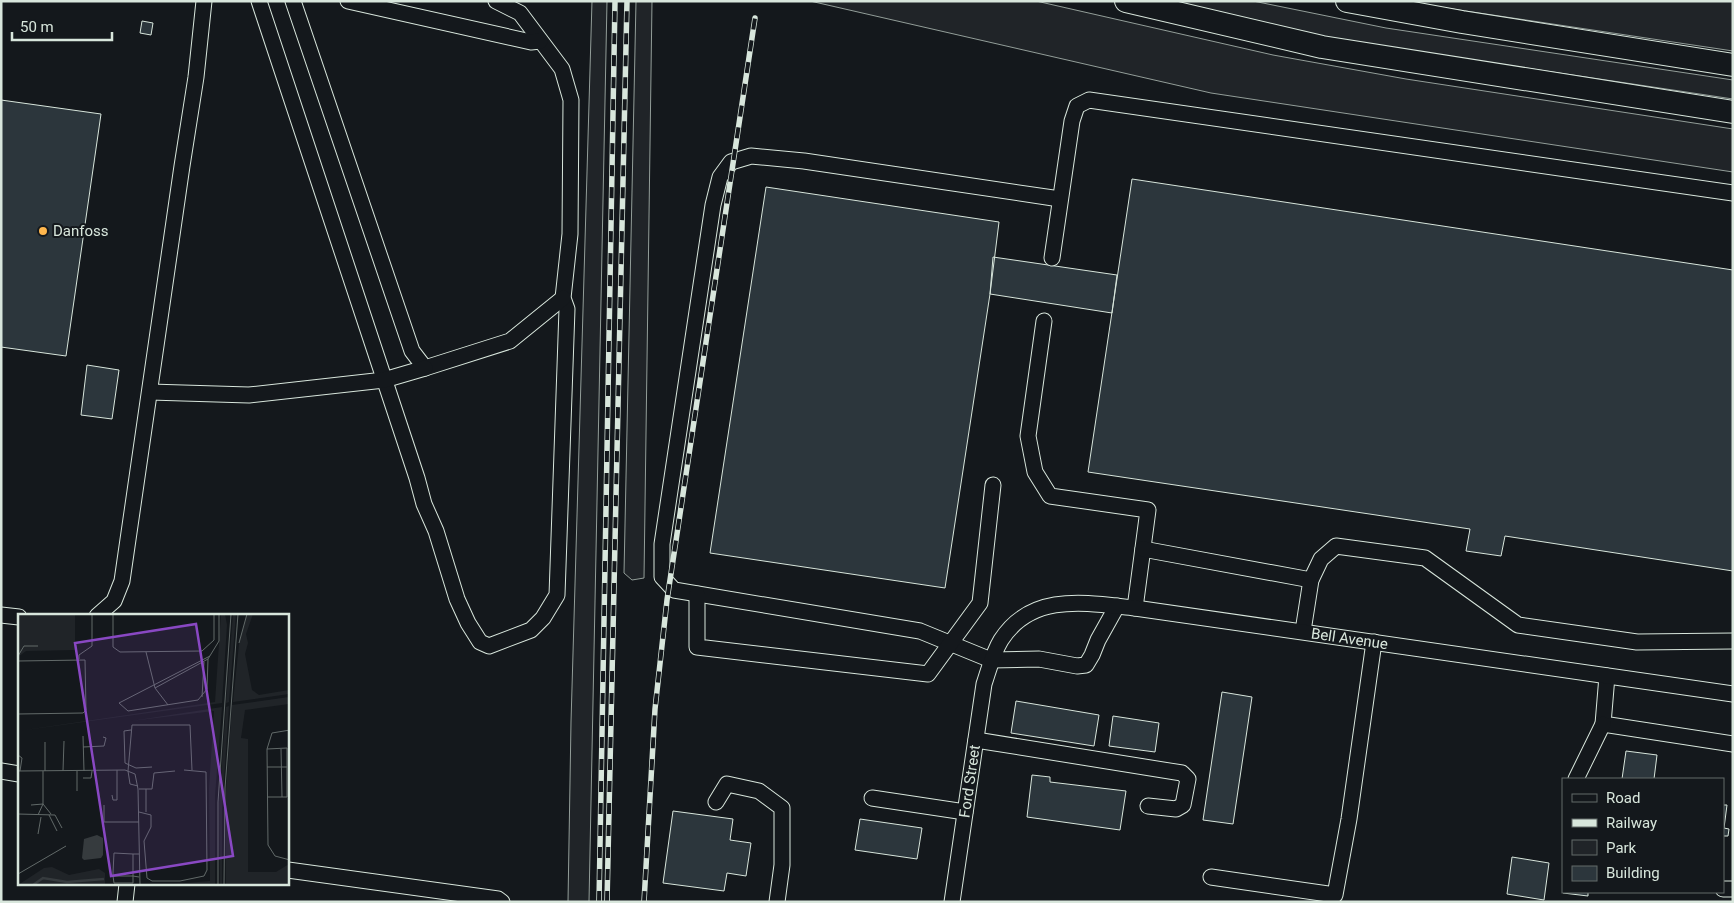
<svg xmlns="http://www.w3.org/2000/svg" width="1734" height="903" font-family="Roboto,sans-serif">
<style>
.green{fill:#202428;stroke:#939e99}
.building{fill:#2c363c;stroke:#d8e6dc}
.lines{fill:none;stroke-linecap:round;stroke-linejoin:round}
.minor-casing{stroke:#d8e6dc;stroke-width:17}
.highway-casing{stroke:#d8e6dc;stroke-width:24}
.minor{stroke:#14181c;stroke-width:15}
.highway{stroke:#14181c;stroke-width:22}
.rail-casing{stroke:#d8e6dc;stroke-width:5.5}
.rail{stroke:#14181c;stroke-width:4;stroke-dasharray:11;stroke-linecap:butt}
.poi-dot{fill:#ffb74d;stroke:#14181c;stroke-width:2}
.labels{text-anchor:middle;stroke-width:4;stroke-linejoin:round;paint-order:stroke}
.poi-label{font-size:15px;fill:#d8e6dc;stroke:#14181c;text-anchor:start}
.street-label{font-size:15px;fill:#d8e6dc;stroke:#14181c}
.inset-river{fill:none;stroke:#363b3e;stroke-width:2.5}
.inset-road{fill:none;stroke:#626a69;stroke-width:1}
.view{fill:#8948c3;fill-opacity:0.15;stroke:#8948c3;stroke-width:2.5}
.inset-edge{fill:none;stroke:#d8e6dc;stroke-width:2.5}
</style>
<rect width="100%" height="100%" fill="#14181c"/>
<path class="green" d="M592,1H607L589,902H568L571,722Z
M636,1H652L644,578L632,580L624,573Z
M810,1H1036L1273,55L1406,79L1733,129V172L1211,93Z
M1167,1H1253L1386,28L1733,80V99L1339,40Z
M1399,1H1733V51Z"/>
<path class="building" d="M142,21L153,23L151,35L140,33Z
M1,100L101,114L66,356L1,347Z
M1132,179L1733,270V571L1505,536L1501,556L1466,551L1470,529L1088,472Z
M766,187L999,222L990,294L945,588L710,553Z
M993,257L1117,275L1112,313L990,294Z
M87,365L119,370L112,419L81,415Z
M1222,692L1252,697L1233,824L1203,820Z
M1016,701L1099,715L1094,746L1011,733Z
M1113,716L1159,723L1155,752L1109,746Z
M1626,751L1657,755L1654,779H1622Z
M1032,775L1050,777V782L1126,791L1120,830L1027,817Z
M1723,805H1727L1724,828L1729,829L1728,836H1723Z
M673,811L733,819L730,840L751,843L746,876L727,873L724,891L663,883Z
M860,819L922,828L917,859L855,850Z
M1512,857L1549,863L1544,900L1507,894Z
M1563,892H1588V896L1563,893Z"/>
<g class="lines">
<g class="minor-casing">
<g id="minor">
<path d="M259,1L417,478L424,504L436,531L457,599L468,623L480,642L489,646L531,630L543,618L557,595L567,309L563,298L570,234L571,100L562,69L520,13L496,1"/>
<path d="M293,1L412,351L425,368L510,341L563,298"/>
<path d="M348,1L531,42L540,41"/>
<path d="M1060,199L804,161L751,156L731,162L720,177L713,205L662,544V577L674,590L920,631L991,660L1039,659L1077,666L1086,665L1092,655L1098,640L1117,606"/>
<path d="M1052,258L1072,121L1077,106L1089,100L1733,193"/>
<path d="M1044,321L1028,436L1035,472L1050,496L1148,510L1135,608"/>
<path d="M150,392L249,395L384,380L425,368"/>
<path d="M1143,549L1311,580"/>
<path d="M697,594V647L928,674L980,603L993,485"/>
<path d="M1,615L19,617"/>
<path d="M97,616L114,601L122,581L182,166L196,77L204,1"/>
<path d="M1303,631L1311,580L1321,559L1336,546L1425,558L1518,625L1637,642L1733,641"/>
<path d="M1607,676L1603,724L1733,744"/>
<path d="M976,740L1182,773L1188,779L1183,805L1176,809L1148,806"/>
<path d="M1,771L19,774"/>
<path d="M1576,779L1603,724"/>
<path d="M872,798L965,812"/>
<path d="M716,802L727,784L759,791L782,808V865L777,902"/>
<path d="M288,870L498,899L502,902"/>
<path d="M1211,877L1335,895L1349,819L1374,642"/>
<path d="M1723,889H1733"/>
<path d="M125,902L127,884"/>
<path id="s1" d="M952,902L984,684C989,669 993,653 1001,640C1032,592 1086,603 1135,608L1733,694"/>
</g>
</g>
<g class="highway-casing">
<path id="highway" d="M1126,1L1322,47L1733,112
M1347,1L1462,22L1733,65"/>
</g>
<use href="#minor" class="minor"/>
<use href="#highway" class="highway"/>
<g class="rail-casing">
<path id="rail" d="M599,902L615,1
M607,902L627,1
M644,902L655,709L667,600L755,18"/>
</g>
<use href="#rail" class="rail"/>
</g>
<circle class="poi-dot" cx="43" cy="231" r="5"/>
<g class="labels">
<g class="poi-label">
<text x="53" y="236">Danfoss</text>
</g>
<g class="street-label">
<text dy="5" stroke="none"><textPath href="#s1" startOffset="631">Bell Avenue</textPath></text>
<text dy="5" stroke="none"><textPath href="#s1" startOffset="122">Ford Street</textPath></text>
</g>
</g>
<g transform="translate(18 614)">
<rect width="271" height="271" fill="#14181c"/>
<path d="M0,0H57V36L8,37L0,43ZM203,0H207L209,11L204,89L0,117L197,88ZM215,0H218L211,88L208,89ZM229,0H235L228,20L230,29L227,40L234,76L241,81L271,76V80L215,88L221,30ZM271,83V90L227,96L223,124L230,125V258H258L271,250V271H208L207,192L214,91ZM211,92L204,196V271H202L201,190L208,93ZM204,93L197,182V271H143L192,267L191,174L196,97L113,107ZM34,253L51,261L81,255L87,259V271H0L26,254Z" fill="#202428"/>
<path d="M79,221L85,224V241L83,244L66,246L64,244L66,225Z" fill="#363b3e"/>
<path class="inset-river" d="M15,271L25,264L49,268L86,265"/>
<path class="inset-road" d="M95,0V33L102,38L184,37L196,26V0M221,29L229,0M128,38L137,74M0,42L6,32H20M61,45V41L74,32V0M190,45L189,75L180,86L110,97L101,89L192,42M0,47L67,46L68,96L65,99L0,100M184,83L186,48M150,91L137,74L190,45L201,27V0M113,116L106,117L107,149L118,154L134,153M272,116L254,119L249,135L250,231L257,242L272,246M65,122L66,157M27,128V157M65,133L86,132L88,124L85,123M249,135L269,134V183H249M263,135L264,183M0,141L4,144L2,157M249,153H269M0,157L107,156L117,160L120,175L122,271M25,157V190L33,200M45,157L46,127M59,157V177M65,164H73L74,157M120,172L112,170L110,157L114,111H172L174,156M121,175H134L136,159L157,157M94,181L95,186H99V156M13,191L25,190L20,201M86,191V208H121M121,198L133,201V213L126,227L129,264L134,267H162L186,262L189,256L188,158L166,156M128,198V175M0,200L37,201L44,214M31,201L39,217M20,220L23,203M121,240H115V262L121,263M0,260L48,232M95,262L96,269H115V262H95V259L96,239L115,240M200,271V188L213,0M206,271L207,174L220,0"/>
<path class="view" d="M178,10L215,242L93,262L57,29Z"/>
<rect width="271" height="271" class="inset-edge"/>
</g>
<rect width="1734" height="903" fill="none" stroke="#d8e6dc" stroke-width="5"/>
<rect x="1562" y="778" width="162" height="115" fill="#14181c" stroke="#626a69"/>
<rect x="1572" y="794" width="25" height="8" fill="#14181c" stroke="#626a69"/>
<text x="1606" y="803" font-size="15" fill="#d8e6dc">Road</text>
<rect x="1572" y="819" width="25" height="8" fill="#d8e6dc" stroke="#626a69"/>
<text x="1606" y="828" font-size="15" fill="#d8e6dc">Railway</text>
<rect x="1572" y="840" width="25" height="15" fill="#202428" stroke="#626a69"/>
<text x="1606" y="853" font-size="15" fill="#d8e6dc">Park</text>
<rect x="1572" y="866" width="25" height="15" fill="#2c363c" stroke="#626a69"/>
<text x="1606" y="878" font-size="15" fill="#d8e6dc">Building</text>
<path d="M12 32v8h100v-8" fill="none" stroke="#d8e6dc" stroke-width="2.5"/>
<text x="20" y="32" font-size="15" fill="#d8e6dc" stroke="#14181c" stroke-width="4" paint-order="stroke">50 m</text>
</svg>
